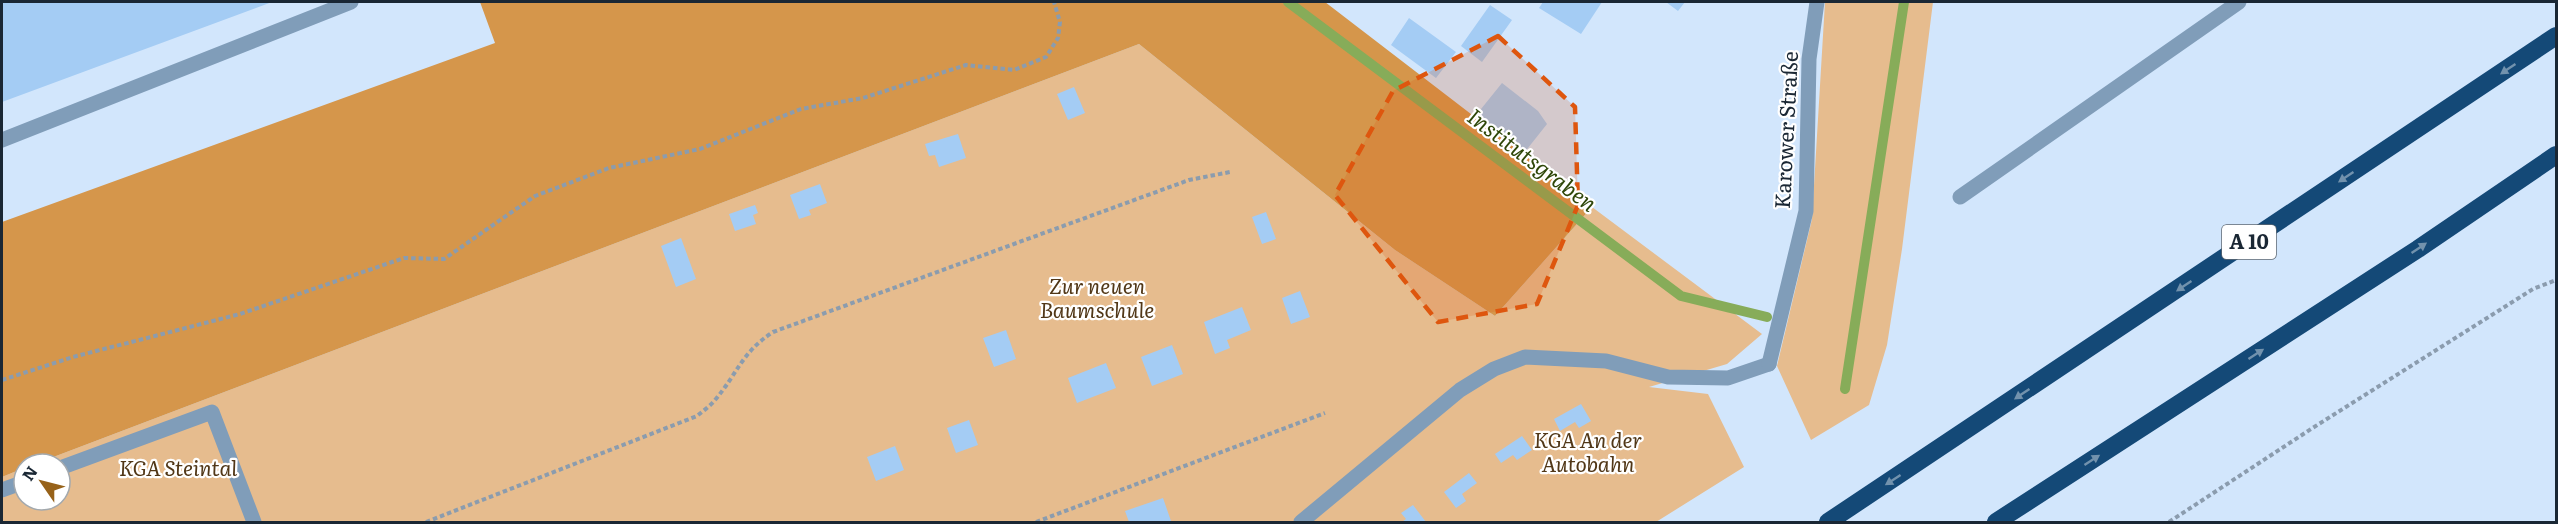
<svg xmlns="http://www.w3.org/2000/svg" width="2558" height="524" font-family="Literata,serif">
<style>
.green{fill:#e6bc8e}
.forest{fill:#d5964b}
.lines{fill:none;stroke-linecap:round;stroke-linejoin:round}
.stream{stroke:#87ac59;stroke-width:10}
.building{fill:#a4ccf4}
.path{stroke:#8b9cae;stroke-width:4;stroke-dasharray:4.5 3;stroke-linecap:butt}
.lane{stroke:#809db9;stroke-width:15}
.street{stroke:#809db9;stroke-width:15}
.highway{stroke:#144977;stroke-width:18}
.oneway{fill:#7292ad}
.marked{fill:#de560e;fill-opacity:0.2;stroke:#de560e;stroke-width:4.5;stroke-dasharray:12 8;stroke-linejoin:round}
.labels{text-anchor:middle;stroke-width:4.5;stroke-linejoin:round;paint-order:stroke}
.shield{fill:#fff;stroke:#5f6871;stroke-width:1.5}
.shield-label{font-size:20px;font-weight:bold;fill:#1a2734}
.street-label{font-size:21px;fill:#1a2734;stroke:#fff}
.park-label{font-size:21px;font-style:italic;fill:#513717;stroke:#fff}
.water-label{font-size:22px;font-style:italic;fill:#2f4709;stroke:#fff}
</style>
<rect width="100%" height="100%" fill="#d2e6fc"/>
<path class="green" d="M1825,2H1933L1902,249L1887,345L1869,405L1811,440L1777,366L1812,219Z
M1139,44L1395,250L1495,316L1592,207L1762,334L1727,364L1649,387L1708,394L1744,467L1656,522H2V477L24,468V500H60V464H35Z"/>
<path class="forest" d="M480,2H1325L1592,207L1495,316L1395,250L1139,44L35,464H24V468L2,477V222L495,43Z"/>
<g class="lines">
<path class="stream" d="M1288,2L1681,296L1767,317
M1845,389L1904,2"/>
</g>
<path class="building" d="M2,2H272L2,102Z
M1543,2H1602L1581,34L1539,8Z
M1666,2H1685L1678,11Z
M1490,5L1512,20L1482,62L1461,46Z
M1409,18L1456,52L1436,78L1391,45Z
M1502,83L1538,111L1547,124L1524,153L1477,114Z
M1074,87L1085,113L1068,120L1057,94Z
M958,134L966,158L939,167L935,155L929,156L925,144Z
M820,184L827,203L809,210L811,215L799,219L790,195Z
M755,205L758,213L753,215L756,224L735,231L729,214Z
M1266,212L1276,239L1262,244L1252,217Z
M681,238L696,279L676,287L661,246Z
M1300,291L1310,317L1291,324L1282,298Z
M1242,307L1251,330L1227,340L1230,348L1215,354L1204,322Z
M1006,330L1016,359L994,367L983,338Z
M1172,345L1183,374L1152,386L1141,357Z
M1106,363L1116,388L1077,403L1068,378Z
M1581,404L1591,421L1579,428L1575,422L1560,431L1554,419Z
M969,420L978,445L956,453L947,428Z
M1522,436L1532,450L1517,460L1513,455L1501,463L1495,454Z
M895,446L904,470L876,481L867,457Z
M1469,473L1477,483L1462,494L1466,501L1456,508L1444,492Z
M1163,498L1171,521L1129,522L1125,511Z
M1413,505L1426,522H1402L1406,519L1401,513Z"/>
<g class="lines">
<path class="path" d="M2,380L73,357L240,314L404,258L444,259L535,196L609,168L700,149L801,109L863,98L966,65L1014,70L1046,57L1058,38L1060,22L1054,2
M426,522L697,416C703,411 710,406 715,400C738,373 741,353 773,332L1189,180L1230,172
M1036,522L1325,413
M2169,522L2311,429L2533,289L2556,280"/>
<path class="lane" d="M2,140L351,2
M1960,197L2239,2
M60,468L212,412L254,522
M2,490L24,482
M1301,522L1460,390L1494,369L1525,357L1606,361L1668,377L1728,378L1769,364"/>
<path class="street" d="M1769,364L1806,211L1809,59L1817,2"/>
<path class="highway" d="M1828,522L2556,36
M1996,522L2418,249L2556,155"/>
</g>
<defs><path id="oneway-solid" d="M-6-.8H1V-3.2L6.5 0L1 3.2V.8H-6Z" transform="scale(1.5)"/></defs>
<g class="oneway">
<use href="#oneway-solid" transform="translate(2508 69) rotate(146)"/>
<use href="#oneway-solid" transform="translate(2346 177) rotate(146)"/>
<use href="#oneway-solid" transform="translate(2419 248) rotate(-34)"/>
<use href="#oneway-solid" transform="translate(2184 286) rotate(146)"/>
<use href="#oneway-solid" transform="translate(2256 354) rotate(-33)"/>
<use href="#oneway-solid" transform="translate(2022 394) rotate(146)"/>
<use href="#oneway-solid" transform="translate(2092 460) rotate(-33)"/>
<use href="#oneway-solid" transform="translate(1893 480) rotate(147)"/>
</g>
<path class="marked" d="M1498,36L1575,107L1578,205L1537,304L1438,322L1335,195L1393,91Z"/>
<g class="labels">
<rect class="shield" x="2222" y="225" width="54" height="34" rx="4.5"/>
<g class="shield-label">
<text x="2249" y="249">A 10</text>
</g>
<g class="street-label">
<text transform="translate(1787 130) rotate(-87)" y="7">Karower Straße</text>
</g>
<g class="park-label">
<text x="1097" y="294">Zur neuen<tspan x="1097" dy="24">Baumschule</tspan></text>
<text x="1588" y="448">KGA An der<tspan x="1588" dy="24">Autobahn</tspan></text>
<text x="178" y="476">KGA Steintal</text>
</g>
<g class="water-label">
<text transform="translate(1532 160) rotate(37)" y="8">Institutsgraben</text>
</g>
</g>
<rect width="2558" height="524" fill="none" stroke="#1a2734" stroke-width="6"/>
<g transform="translate(42 482) rotate(305)"><circle r="28" fill="#ffffff" stroke="#a3a9ae" stroke-width="1.5"/>
<path d="M0-4.5L10 22L0 15L-10 22Z" fill="#976219"/>
<text y="-9" font-size="16" font-weight="bold" text-anchor="middle" fill="#1a2734">N</text>
</g>
</svg>
